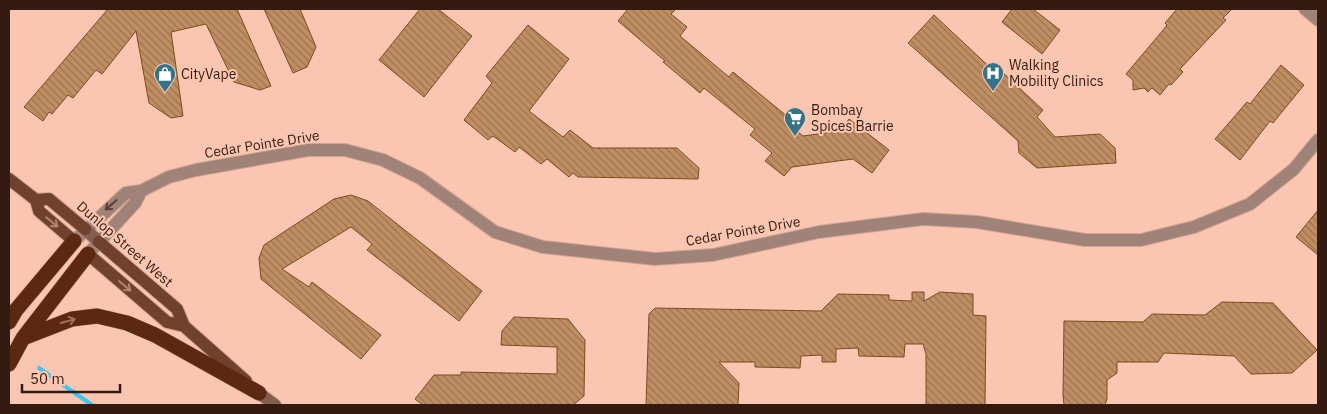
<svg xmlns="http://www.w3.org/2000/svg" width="1327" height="414" font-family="'IBM Plex Sans',sans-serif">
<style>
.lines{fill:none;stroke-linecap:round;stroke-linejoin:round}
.stream{stroke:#3cc6f0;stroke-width:4}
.building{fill:url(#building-back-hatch);stroke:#794d20}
.tertiary-casing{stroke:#d3a491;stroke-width:14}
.secondary-casing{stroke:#d3a491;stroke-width:14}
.primary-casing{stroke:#d3a491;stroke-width:14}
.motorway-casing{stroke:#d3a491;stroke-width:16}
.tertiary{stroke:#9f8378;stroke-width:12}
.secondary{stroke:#845d4d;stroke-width:12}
.primary{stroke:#6f412e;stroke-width:12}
.motorway{stroke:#5d2811;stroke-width:15}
.oneway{stroke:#593f35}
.oneway2{stroke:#b58470}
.oneway3{stroke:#a46f59}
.labels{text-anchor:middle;stroke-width:4;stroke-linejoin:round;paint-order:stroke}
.poi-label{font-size:14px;fill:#331b11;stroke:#fbc6b1;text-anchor:start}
.street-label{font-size:14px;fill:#331b11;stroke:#fbc6b1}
</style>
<defs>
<pattern id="building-back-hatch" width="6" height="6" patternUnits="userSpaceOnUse" patternTransform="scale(1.25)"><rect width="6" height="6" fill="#bf8e62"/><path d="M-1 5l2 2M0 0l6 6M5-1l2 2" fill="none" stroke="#9c734f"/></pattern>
</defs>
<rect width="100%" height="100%" fill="#fbc6b1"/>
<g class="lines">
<path class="stream" d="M39,368L92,405"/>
</g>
<path class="building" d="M108,9H237L271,86L260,90L234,82L206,24L171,32L183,116L171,118L149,103L136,31L102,74L96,70L73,98L68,95L52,114L49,112L43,121L24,107Z
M264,9H300L316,47L307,67L293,73Z
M420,9H438L472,36L424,97L379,60Z
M628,9H676L671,14L687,27L680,36L729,77L733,72L788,117L785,121L803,136L840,131L849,119L889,150L872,173L853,159L792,167L784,176L765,161L772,153L750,135L755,129L704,88L700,93L663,62L665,61L618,21Z
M1012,9H1033L1060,30L1042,54L1002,22Z
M1177,9H1232L1223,18L1226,20L1180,69L1183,72L1171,85L1169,84L1160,95L1152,88L1148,92L1144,88L1133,90V80L1126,74L1164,29L1167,25L1165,23Z
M934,15L997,74L1000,70L1043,110L1037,117L1055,137L1100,134L1115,148L1116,163L1037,168L1019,153L1018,141L908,43Z
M528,25L569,59L529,111L563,137L570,130L593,148H677L699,168L698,179L578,177L573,173L569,177L547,159L541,164L519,147L515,152L493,136L488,140L464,120L492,83L486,76Z
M1281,65L1304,85L1273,123L1270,121L1240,160L1215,139L1247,102L1250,104Z
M351,195L368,201L482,291L459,321L367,250L372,244L351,227L282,269L309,287L312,282L381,335L361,359L261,279L259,258L264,245L334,199Z
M1318,210V255L1296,237Z
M912,292H924V301L940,292L973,294V315L986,316L985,405H926V354L923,344H905L904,357L859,356L858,348L836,349V362H822V355L801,356L800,368L755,367V362H719L739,383L738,405H646L649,314L655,308L821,311L838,294L889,295V300L912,301Z
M1222,302L1273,303L1317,350L1292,373L1251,374L1234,356L1164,353L1158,362H1117V373L1107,380V399L1105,405H1064L1063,395L1064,321L1143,322L1152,314L1205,315Z
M514,317L568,319L585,340L584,396L573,405H423L415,399L434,375H461V372L557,374V347L501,345L502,331Z"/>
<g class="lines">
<g class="tertiary-casing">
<path id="tertiary" d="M1305,9L1318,20
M74,241L126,193L141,191L169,177L196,170L308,150H345L383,160L420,178L495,232L530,243L543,247L655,259L713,255L819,232L923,219L977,222L1085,240H1141L1194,227L1250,204L1294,169L1318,140
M88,254L135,203L141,191"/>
</g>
<g class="secondary-casing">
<path id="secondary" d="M85,229L99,242
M259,393L275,405"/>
</g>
<g class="primary-casing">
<path id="primary" d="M9,179L36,200L39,211L74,241
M36,200L49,199L85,229
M99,242L177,309L184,326L246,381
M88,254L167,322L184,326"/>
</g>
<g class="motorway-casing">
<path id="motorway" d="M9,322L16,310L74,241
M23,338L72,319L97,316L127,323L155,335L259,393
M9,364L23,338L88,254"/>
</g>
<use href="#tertiary" class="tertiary"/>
<use href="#secondary" class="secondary"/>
<use href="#primary" class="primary"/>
<use href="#motorway" class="motorway"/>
</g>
<defs><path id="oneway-shaft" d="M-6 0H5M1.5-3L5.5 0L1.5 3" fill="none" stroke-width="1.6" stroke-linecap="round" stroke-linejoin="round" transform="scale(1.25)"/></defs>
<use class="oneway" href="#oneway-shaft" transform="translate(111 205) rotate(139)"/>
<g class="oneway2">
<use href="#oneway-shaft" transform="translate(52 222) rotate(40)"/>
<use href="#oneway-shaft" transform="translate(125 286) rotate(40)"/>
</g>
<use class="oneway3" href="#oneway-shaft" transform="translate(68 321) rotate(-15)"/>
<defs>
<g id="hospital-pin" transform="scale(1.125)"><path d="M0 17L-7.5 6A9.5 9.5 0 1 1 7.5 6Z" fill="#357388" stroke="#fbc6b1"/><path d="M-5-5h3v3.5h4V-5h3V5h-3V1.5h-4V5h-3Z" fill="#fff"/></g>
<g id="shop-pin" transform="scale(1.125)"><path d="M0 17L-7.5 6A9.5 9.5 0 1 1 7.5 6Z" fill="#357388" stroke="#fbc6b1"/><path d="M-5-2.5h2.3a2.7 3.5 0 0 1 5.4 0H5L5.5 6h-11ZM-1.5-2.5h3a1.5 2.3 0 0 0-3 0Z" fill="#fff"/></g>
<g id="supermarket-pin" transform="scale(1.125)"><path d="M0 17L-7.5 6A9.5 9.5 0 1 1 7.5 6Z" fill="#357388" stroke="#fbc6b1"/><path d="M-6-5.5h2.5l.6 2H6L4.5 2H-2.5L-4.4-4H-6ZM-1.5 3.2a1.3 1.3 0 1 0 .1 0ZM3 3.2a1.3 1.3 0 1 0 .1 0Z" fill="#fff"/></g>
</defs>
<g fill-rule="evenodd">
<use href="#hospital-pin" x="993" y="73"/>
<use href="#shop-pin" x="165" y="74"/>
<use href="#supermarket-pin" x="795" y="118"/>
</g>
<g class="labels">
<g class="poi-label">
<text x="1009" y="70">Walking<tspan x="1009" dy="16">Mobility Clinics</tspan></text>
<text x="181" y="79">CityVape</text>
<text x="811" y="115">Bombay<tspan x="811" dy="16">Spices Barrie</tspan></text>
</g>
<g class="street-label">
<text transform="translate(262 144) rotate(-9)" y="5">Cedar Pointe Drive</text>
<text transform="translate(743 231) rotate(-10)" y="5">Cedar Pointe Drive</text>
<text transform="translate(125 244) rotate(41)" y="5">Dunlop Street West</text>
</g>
</g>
<rect width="1327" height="414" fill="none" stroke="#331b11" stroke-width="20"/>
<path d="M22 384v8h98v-8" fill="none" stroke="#331b11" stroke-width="2.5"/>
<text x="30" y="384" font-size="15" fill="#331b11" stroke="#fbc6b1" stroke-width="4" paint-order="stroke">50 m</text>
</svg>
